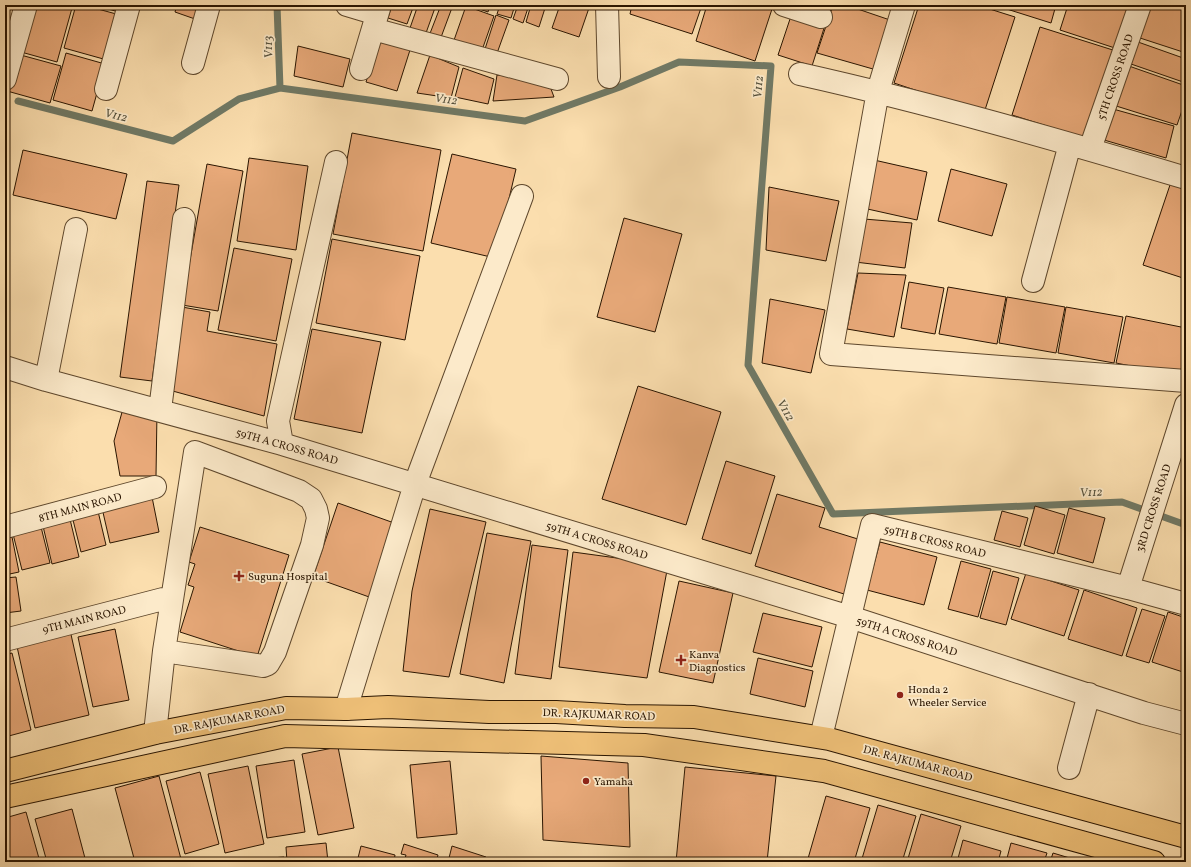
<svg xmlns="http://www.w3.org/2000/svg" width="1191" height="867" font-family="Vollkorn,serif">
<style>
.lines{fill:none;stroke-linecap:round;stroke-linejoin:round}
.stream{stroke:#707965;stroke-width:7}
.building{fill:#e8a979;stroke:#2a1500}
.minor-casing{stroke:#5e472c;stroke-width:24}
.major-casing{stroke:#2a1500;stroke-width:24}
.minor{stroke:#fceaca;stroke-width:22}
.major{stroke:#eebf77;stroke-width:22}
.poi-dot{fill:#8f2418;stroke:#fceaca;stroke-width:1.5}
.labels{text-anchor:middle;stroke-width:3.5;stroke-linejoin:round;paint-order:stroke}
.street-label{font-size:11px;fill:#2a1500;stroke:#fceaca}
.poi-label{font-size:11px;fill:#2a1500;stroke:#fceaca;text-anchor:start}
.water-label{font-size:12px;font-style:italic;fill:#534f3b;stroke:#fceaca}
</style>
<rect width="100%" height="100%" fill="#fbdeae"/>
<filter id="stains"><feTurbulence type="fractalNoise" baseFrequency=".005" numOctaves="4"/><feColorMatrix values="0 0 0 0 .2 0 0 0 0 .09 0 0 0 0 .02 0 0 0 .5 -.17"/></filter>
<radialGradient id="worn" r=".72"><stop offset=".6" stop-color="#630" stop-opacity="0"/><stop offset="1" stop-color="#630" stop-opacity=".3"/></radialGradient>
<g class="lines">
<path class="stream" d="M277,5L280,88
M18,101L173,141L239,99L280,88L525,121L620,87L679,62L771,66L748,365L833,514L1122,502L1186,525"/>
</g>
<path class="building" d="M34,5H61L72,8L57,62L21,52Z
M76,5H83L120,15L107,60L64,48Z
M93,5H121L119,12Z
M177,5H200L195,19L175,12Z
M392,5H414L407,24L388,18Z
M418,5H436L426,33L410,28Z
M441,5H453L440,40L429,36Z
M468,5H490L488,12Z
M500,5H515L511,18L497,14Z
M518,5H529L523,23L513,19Z
M531,5H546L539,27L526,22Z
M560,5H590L579,37L552,28Z
M632,5H702L692,34L630,14Z
M707,5H758L772,9L755,61L696,41Z
M796,5H832L829,16Z
M833,5H846L890,20L873,69L817,53Z
M919,5H964L969,6V5H977L1015,17L984,113L894,83Z
M994,5H1056L1051,23Z
M1068,5H1135L1121,50L1060,30Z
M1148,5H1180L1186,7V53L1137,37Z
M466,6L494,16L481,53L453,43Z
M793,10L826,22L812,66L778,55Z
M496,15L509,20L496,56L484,52Z
M1040,27L1116,51L1088,139L1012,115Z
M379,40L410,50L397,91L366,82Z
M1138,42L1186,59V83L1131,64Z
M298,46L350,59L343,87L294,76Z
M66,53L105,64L92,111L53,100Z
M17,54L61,66L50,103L7,91Z
M430,55L459,67L451,98L417,93Z
M1126,65L1186,86V99L1177,125L1113,105Z
M463,68L494,79L488,104L455,97Z
M497,75L548,81L554,97L493,101Z
M1113,109L1174,126L1166,158L1104,140Z
M352,133L441,150L423,251L333,234Z
M23,150L127,174L116,219L13,195Z
M452,154L516,169L495,258L431,243Z
M249,158L308,166L296,250L237,241Z
M874,160L927,172L917,220L863,208Z
M207,164L243,171L218,311L182,305Z
M951,169L1007,184L992,236L938,221Z
M147,181L179,185L152,381L120,377Z
M1171,182L1186,187V279L1143,265Z
M769,187L839,201L826,261L766,250Z
M624,218L682,234L655,332L597,317Z
M864,219L912,223L905,268L855,262Z
M332,239L420,256L405,340L316,323Z
M234,248L292,259L276,341L218,330Z
M858,273L906,275L894,337L847,329Z
M909,282L944,288L935,334L901,328Z
M948,287L1006,297L997,344L939,334Z
M1007,297L1065,307L1056,353L999,343Z
M770,299L825,310L811,373L762,363Z
M182,307L210,312L207,331L277,344L264,416L169,390Z
M1066,307L1123,317L1114,363L1058,353Z
M1126,316L1186,328V377L1116,363Z
M312,329L381,342L362,433L294,419Z
M638,386L721,412L686,525L602,499Z
M124,405L157,411L156,476H120L114,441Z
M726,461L775,476L751,554L702,539Z
M777,494L825,508L819,527L861,540L844,594L755,566Z
M152,497L159,532L110,543L102,508Z
M338,503L397,524L372,598L313,577Z
M1035,506L1065,515L1054,554L1024,545Z
M97,507L106,545L81,552L71,512Z
M1069,508L1105,518L1093,563L1057,553Z
M430,509L486,522L449,677L403,671L412,591Z
M1002,511L1028,518L1020,547L994,540Z
M69,515L79,557L52,564L42,522Z
M40,523L50,563L22,570L12,530Z
M200,527L289,555L257,657L180,632L194,587L188,585L195,564L189,562Z
M487,533L531,541L504,683L460,674Z
M12,537L19,572L5,575V538Z
M880,542L937,557L924,605L867,590Z
M532,545L568,550L551,679L515,674Z
M573,552L668,565L647,678L559,667Z
M961,561L991,569L978,617L948,609Z
M993,571L1019,578L1006,625L980,618Z
M1026,573L1079,590L1064,636L1011,619Z
M16,577L21,611L5,613V578Z
M679,581L733,593L713,683L659,672Z
M1084,590L1137,608L1122,656L1068,639Z
M1142,609L1165,616L1149,663L1126,656Z
M1168,612L1186,618V673L1152,662Z
M763,613L822,627L812,667L753,652Z
M115,629L129,700L93,707L78,637Z
M70,630L89,715L35,728L16,642Z
M12,653L31,730L5,737V655Z
M758,658L813,671L805,707L750,694Z
M338,747L354,828L318,835L302,754Z
M541,756L628,763L630,847L543,840Z
M294,760L305,832L267,838L256,766Z
M450,761L457,834L417,838L410,765Z
M248,766L264,844L225,853L208,774Z
M685,767L776,776L767,862H676Z
M200,772L219,844L185,854L166,781Z
M159,776L181,859L170,862H135L115,788Z
M826,796L870,808L854,862H807Z
M878,805L916,816L902,862H861Z
M72,809L86,862H47L35,819Z
M26,812L40,862H5V818Z
M921,814L961,826L950,862H907Z
M963,840L1001,851L998,862H957Z
M326,843L328,862H287L286,847Z
M1011,843L1047,853L1044,862H1006Z
M404,844L438,855L436,862H404L406,855L401,854Z
M361,846L395,855L394,862H357Z
M452,846L486,857L484,862H448Z
M1053,853L1083,862H1050Z
M284,857V862H246V860Z"/>
<g class="lines">
<g class="minor-casing">
<path id="minor" d="M347,5L377,14
M607,5L609,77
M784,5L821,17
M904,5L878,91L831,354L1186,381
M373,29L557,79
M193,63L209,5
M361,69L380,5
M800,74C930,103 1058,140 1186,178
M5,79L26,5
M106,89L129,5
M1090,149L1140,5
M1033,281L1070,144
M5,367L46,380L282,444L850,617L1144,713L1186,724
M46,380L76,229
M160,410L184,219
M282,444L278,421L336,162
M5,527L155,487
M1128,588L1186,405
M5,640L163,599
M346,709L415,484L522,196
M155,733L164,651L195,452L299,491L311,499L316,509L318,518L312,545L275,652L268,664L263,666L164,651
M821,737L872,525L1128,588L1186,604
M1069,768L1089,694"/>
</g>
<g class="major-casing">
<path id="major" d="M5,771L155,733L286,708L346,709L388,707L489,712H556L625,716L694,717L829,739L1186,837
M5,797L285,736L644,745L824,771L1154,862"/>
</g>
<use href="#minor" class="minor"/>
<use href="#major" class="major"/>
</g>
<g class="poi-dot">
<path d="M237 570h4v4h4v4h-4v4h-4v-4h-4v-4h4z"/>
<path d="M679 654h4v4h4v4h-4v4h-4v-4h-4v-4h4z"/>
<circle cx="900" cy="695" r="4"/>
<circle cx="586" cy="781" r="4"/>
</g>
<g class="labels">
<g class="street-label">
<text transform="translate(1115 77) rotate(-71)" y="4">5TH CROSS ROAD</text>
<text transform="translate(287 446) rotate(16)" y="4">59TH A CROSS ROAD</text>
<text transform="translate(80 507) rotate(-15)" y="4">8TH MAIN ROAD</text>
<text transform="translate(1153 508) rotate(-72)" y="4">3RD CROSS ROAD</text>
<text transform="translate(597 540) rotate(17)" y="4">59TH A CROSS ROAD</text>
<text transform="translate(935 541) rotate(14)" y="4">59TH B CROSS ROAD</text>
<text transform="translate(84 619) rotate(-14)" y="4">9TH MAIN ROAD</text>
<text transform="translate(907 636) rotate(18)" y="4">59TH A CROSS ROAD</text>
<text transform="translate(599 714) rotate(2)" y="4">DR. RAJKUMAR ROAD</text>
<text transform="translate(229 719) rotate(-11)" y="4">DR. RAJKUMAR ROAD</text>
<text transform="translate(918 763) rotate(15)" y="4">DR. RAJKUMAR ROAD</text>
</g>
<g class="poi-label">
<text x="248" y="580">Suguna Hospital</text>
<text x="689" y="658">Kanva<tspan x="689" dy="13">Diagnostics</tspan></text>
<text x="908" y="693">Honda 2<tspan x="908" dy="13">Wheeler Service</tspan></text>
<text x="594" y="785">Yamaha</text>
</g>
<g class="water-label">
<text transform="translate(268 47) rotate(-92)" y="4">V113</text>
<text transform="translate(758 87) rotate(-86)" y="4">V112</text>
<text transform="translate(446 99) rotate(8)" y="4">V112</text>
<text transform="translate(116 115) rotate(14)" y="4">V112</text>
<text transform="translate(786 410) rotate(60)" y="4">V112</text>
<text transform="translate(1091 492) rotate(-2)" y="4">V112</text>
</g>
</g>
<rect width="1191" height="867" fill="none" stroke="#fbdeae" stroke-width="20"/>
<rect x="6" y="6" width="1179" height="855" fill="none" stroke="#2a1500" stroke-width="2"/>
<rect x="10" y="10" width="1171" height="847" fill="none" stroke="#2a1500"/>
<rect width="100%" height="100%" filter="url(#stains)"/>
<rect width="100%" height="100%" fill="url(#worn)"/>
</svg>
